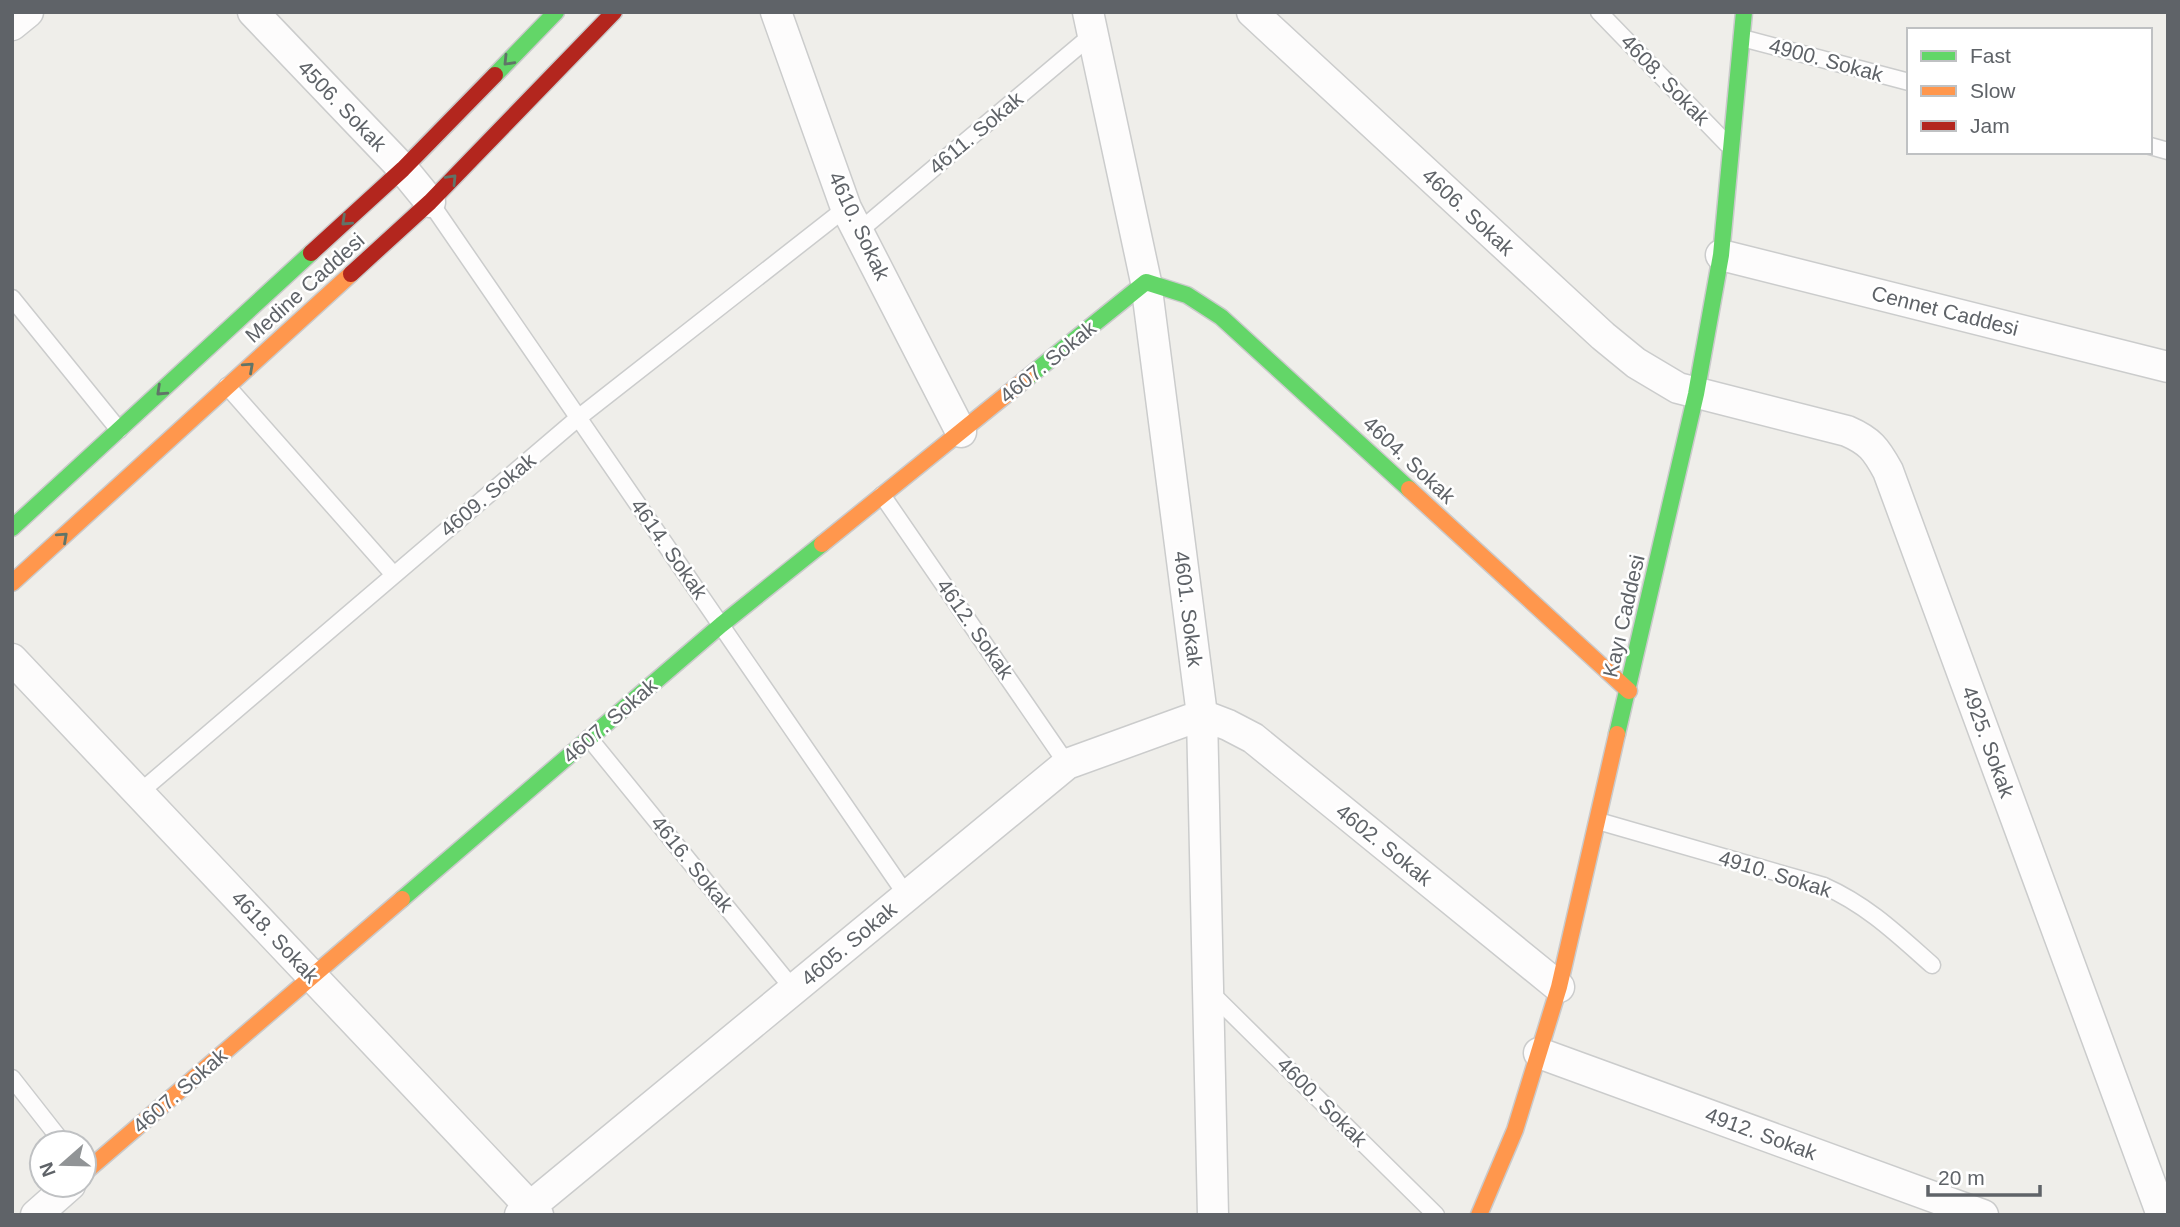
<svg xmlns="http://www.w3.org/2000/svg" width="2180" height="1227" font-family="Arial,sans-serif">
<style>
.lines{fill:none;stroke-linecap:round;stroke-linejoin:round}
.lane-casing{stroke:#cbcccc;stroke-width:19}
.street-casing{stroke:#cbcccc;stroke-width:33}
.fast-casing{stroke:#cacacb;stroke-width:19}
.slow-casing{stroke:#cacacb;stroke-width:19}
.jam-casing{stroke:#cacacb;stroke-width:19}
.lane{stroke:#fdfcfc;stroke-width:16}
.street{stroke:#fdfcfc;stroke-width:30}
.fast{stroke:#63d668;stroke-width:16}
.slow{stroke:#ff974d;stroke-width:16}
.jam{stroke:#b3261e;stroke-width:16}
.oneway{stroke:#607468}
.labels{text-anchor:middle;stroke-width:5;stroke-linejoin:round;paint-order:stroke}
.street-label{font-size:21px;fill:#5f6368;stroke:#fff}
</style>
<rect width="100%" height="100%" fill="#efeeea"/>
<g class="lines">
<g class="lane-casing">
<path id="lane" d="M1599,12L1727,144
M1742,38L1909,82
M2150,146L2168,151
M430,202L907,896
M858,232L1093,34
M12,298L119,430
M227,386L394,575
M882,495L1067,764
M589,738L794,990
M139,793L578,418L846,208
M1598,821L1824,886C1867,905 1897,934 1932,965
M1208,990L1436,1215
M12,1078L63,1143"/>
</g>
<g class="street-casing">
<path id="street" d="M253,12L403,169L430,202
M776,12L846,208L961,432
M1088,12L1146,282L1202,715L1213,1215
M1252,12L1603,336L1636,363L1678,388L1847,431C1870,441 1876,449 1888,471L2162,1215
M12,25L28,12
M1721,255L2168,367
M12,659L538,1215
M1539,1053L1983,1215
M36,1215L70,1185
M520,1215L1067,764L1202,715L1228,725L1253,738L1559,987"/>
</g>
<g class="fast-casing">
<path id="fast" d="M495,75L556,12
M1027,378L1146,282L1187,295L1221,317L1409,489
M12,528L311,253
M1617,734L1696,394L1721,255L1744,12
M402,899L721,625L822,544"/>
</g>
<g class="slow-casing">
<path id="slow" d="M1409,489L1629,691
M822,544L1027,378
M12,583L351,274
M84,1173L402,899
M1479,1215L1515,1130L1559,987L1617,734"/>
</g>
<g class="jam-casing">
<path id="jam" d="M311,253L403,169L495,75
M351,274L430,202L614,12"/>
</g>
<use href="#lane" class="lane"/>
<use href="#street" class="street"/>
<use href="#fast" class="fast"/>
<use href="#slow" class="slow"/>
<use href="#jam" class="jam"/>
</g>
<defs><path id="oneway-chevron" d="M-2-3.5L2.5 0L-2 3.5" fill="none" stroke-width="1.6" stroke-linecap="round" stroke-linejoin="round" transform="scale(1.75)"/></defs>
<g class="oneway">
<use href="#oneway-chevron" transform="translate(508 61) rotate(134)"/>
<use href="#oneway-chevron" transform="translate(452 179) rotate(-46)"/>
<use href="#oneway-chevron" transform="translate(346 221) rotate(137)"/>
<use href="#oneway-chevron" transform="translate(249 367) rotate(-42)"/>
<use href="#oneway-chevron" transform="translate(161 391) rotate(137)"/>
<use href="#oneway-chevron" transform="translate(63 537) rotate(-42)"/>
</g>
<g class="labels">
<g class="street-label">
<text transform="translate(1826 60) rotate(15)" y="7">4900. Sokak</text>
<text transform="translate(1665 80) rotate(46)" y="7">4608. Sokak</text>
<text transform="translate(342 106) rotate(46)" y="7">4506. Sokak</text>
<text transform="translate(976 133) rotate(-40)" y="7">4611. Sokak</text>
<text transform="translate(1468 212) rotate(43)" y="7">4606. Sokak</text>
<text transform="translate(859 226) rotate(65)" y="7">4610. Sokak</text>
<text transform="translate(305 288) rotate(-42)" y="7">Medine Caddesi</text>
<text transform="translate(1945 311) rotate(14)" y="7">Cennet Caddesi</text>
<text transform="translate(1048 362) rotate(-39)" y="7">4607. Sokak</text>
<text transform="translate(1409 460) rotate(43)" y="7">4604. Sokak</text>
<text transform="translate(488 495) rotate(-40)" y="7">4609. Sokak</text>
<text transform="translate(669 549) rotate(55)" y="7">4614. Sokak</text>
<text transform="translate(1188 609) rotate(83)" y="7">4601. Sokak</text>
<text transform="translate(1624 616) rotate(-77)" y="7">Kayı Caddesi</text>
<text transform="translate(975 629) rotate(55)" y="7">4612. Sokak</text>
<text transform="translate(610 721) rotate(-41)" y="7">4607. Sokak</text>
<text transform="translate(1988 742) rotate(70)" y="7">4925. Sokak</text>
<text transform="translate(1384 845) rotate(39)" y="7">4602. Sokak</text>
<text transform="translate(692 864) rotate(51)" y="7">4616. Sokak</text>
<text transform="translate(1775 874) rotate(17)" y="7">4910. Sokak</text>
<text transform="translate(275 937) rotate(47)" y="7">4618. Sokak</text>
<text transform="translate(849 944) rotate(-40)" y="7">4605. Sokak</text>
<text transform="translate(180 1091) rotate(-41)" y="7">4607. Sokak</text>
<text transform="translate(1322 1102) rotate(45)" y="7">4600. Sokak</text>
<text transform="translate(1761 1134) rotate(20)" y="7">4912. Sokak</text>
</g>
</g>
<rect width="2180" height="1227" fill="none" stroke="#5f6368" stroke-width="28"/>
<rect x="1907" y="28" width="245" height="126" fill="#ffffff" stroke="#bfc1c3" stroke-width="2"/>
<rect x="1921" y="51" width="35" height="10" fill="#63d668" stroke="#bfc1c3" stroke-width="2"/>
<text x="1970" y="63" font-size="21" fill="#5f6368">Fast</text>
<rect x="1921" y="86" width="35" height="10" fill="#ff974d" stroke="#bfc1c3" stroke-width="2"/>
<text x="1970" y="98" font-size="21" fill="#5f6368">Slow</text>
<rect x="1921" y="121" width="35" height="10" fill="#b3261e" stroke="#bfc1c3" stroke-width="2"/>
<text x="1970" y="133" font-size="21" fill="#5f6368">Jam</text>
<g transform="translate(63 1164) rotate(250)"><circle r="33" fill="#ffffff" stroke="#bfc1c3" stroke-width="2"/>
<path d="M0-5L12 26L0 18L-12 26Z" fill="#919496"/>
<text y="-10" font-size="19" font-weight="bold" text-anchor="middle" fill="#5f6368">N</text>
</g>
<path d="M1928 1185v10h112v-10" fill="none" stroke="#5f6368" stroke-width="3.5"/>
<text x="1938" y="1185" font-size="21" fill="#5f6368" stroke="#ffffff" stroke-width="5" paint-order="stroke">20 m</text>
</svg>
